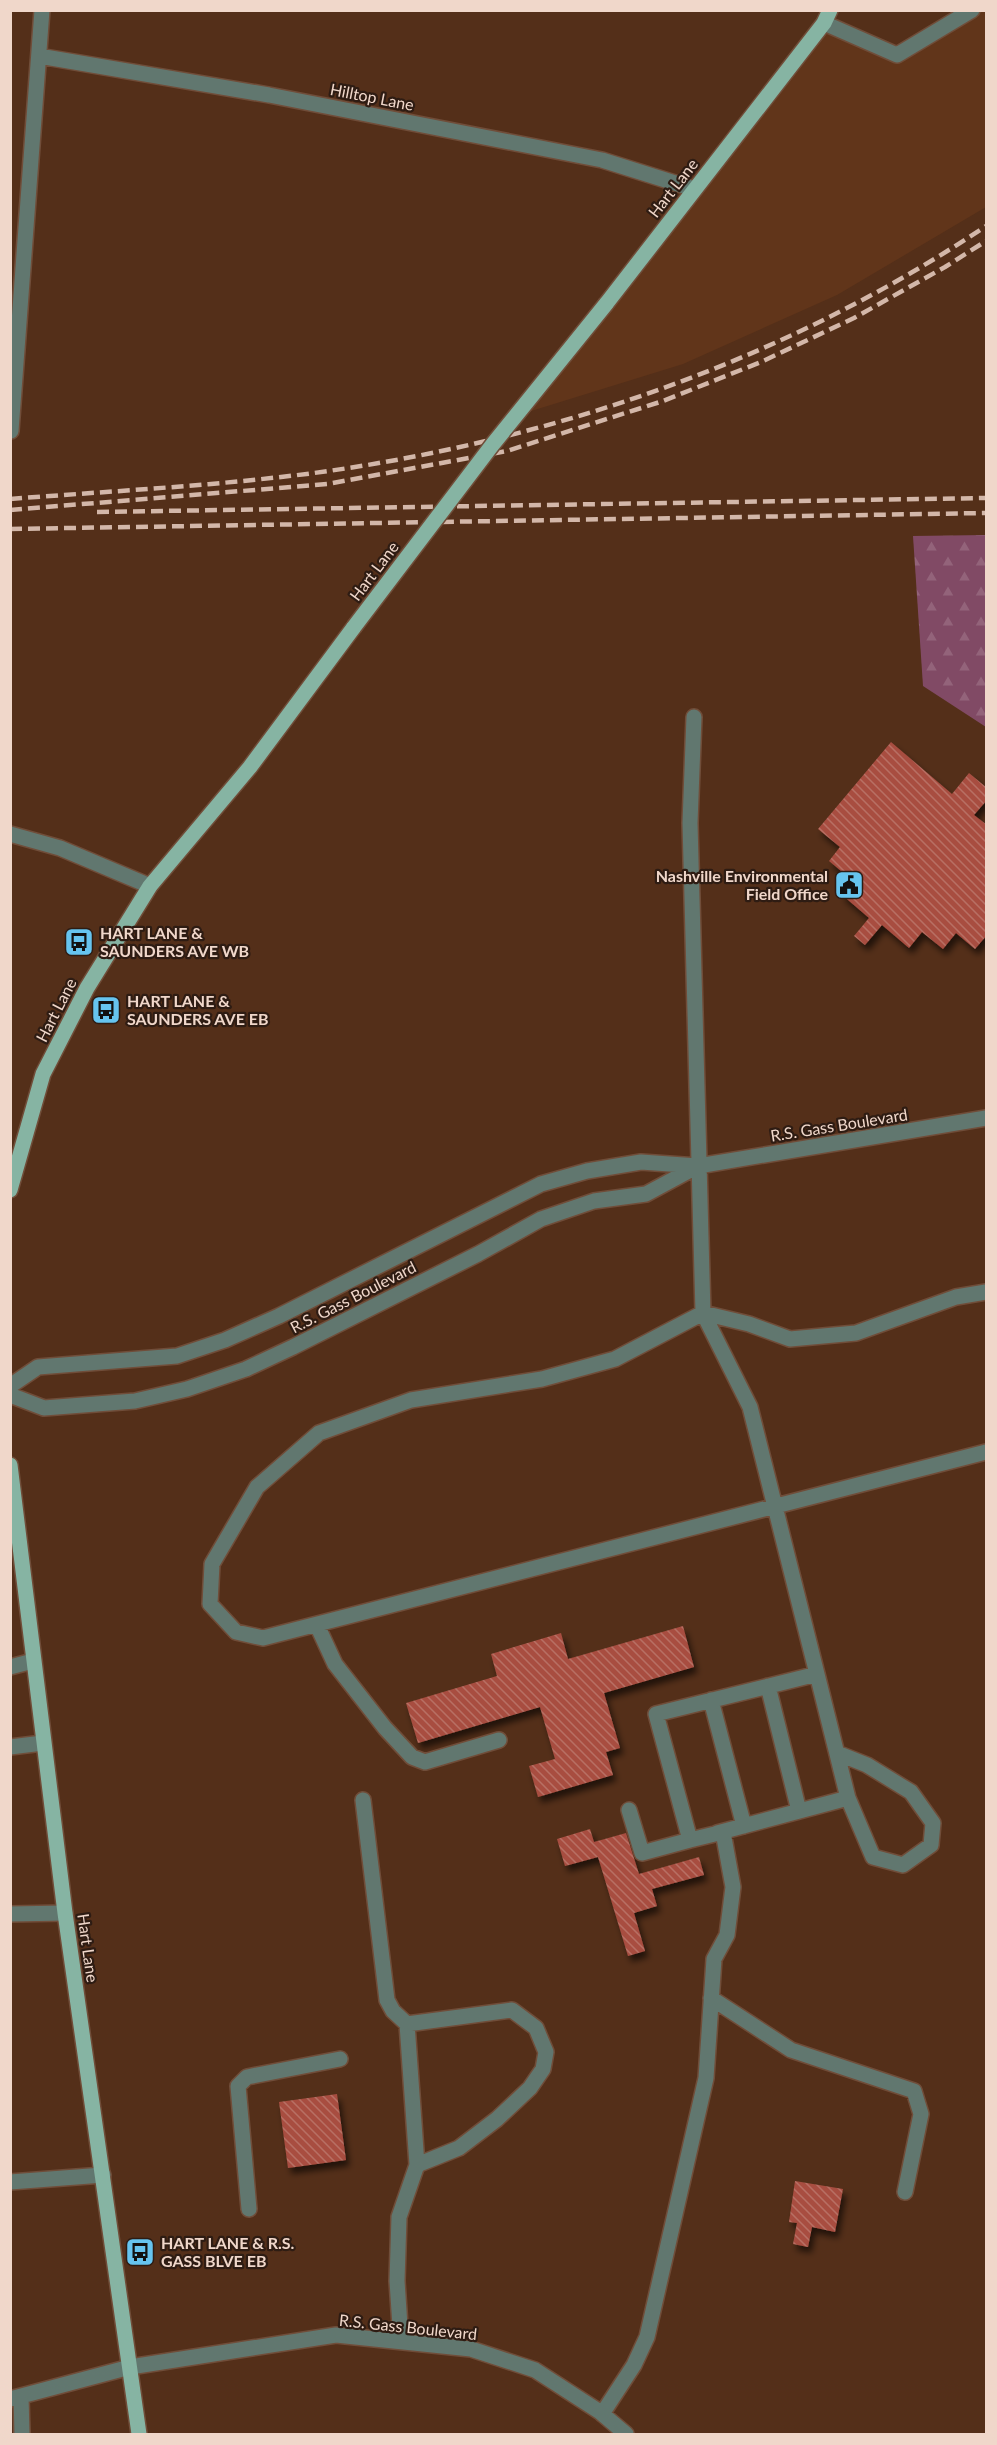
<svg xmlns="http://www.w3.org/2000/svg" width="997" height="2445" font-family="Lato,sans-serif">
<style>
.built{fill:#61351a}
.forest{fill:url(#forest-firs)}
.building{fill:url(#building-back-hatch);filter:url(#shadow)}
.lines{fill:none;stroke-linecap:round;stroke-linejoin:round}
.minor-casing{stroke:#704d39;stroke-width:18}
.major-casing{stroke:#704d39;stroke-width:18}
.minor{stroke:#61776f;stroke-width:15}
.major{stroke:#86b4a3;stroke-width:15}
.rail{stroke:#d3b7a9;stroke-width:4.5;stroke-dasharray:12 6;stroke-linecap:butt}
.major-bridge-casing{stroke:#704d39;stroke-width:18;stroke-linecap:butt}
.major-bridge{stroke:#86b4a3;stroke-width:15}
.labels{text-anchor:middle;stroke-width:4.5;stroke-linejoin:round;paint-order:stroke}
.street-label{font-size:16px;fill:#f0d7ca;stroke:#2e1c13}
.poi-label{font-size:16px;font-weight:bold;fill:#f0d7ca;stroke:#2e1c13;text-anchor:start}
</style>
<defs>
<pattern id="forest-firs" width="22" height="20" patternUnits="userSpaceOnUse" patternTransform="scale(1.5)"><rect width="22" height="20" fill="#814a65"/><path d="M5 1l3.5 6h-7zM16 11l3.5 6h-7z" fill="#93637a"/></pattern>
<pattern id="building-back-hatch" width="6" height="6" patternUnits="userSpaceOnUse" patternTransform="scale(1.5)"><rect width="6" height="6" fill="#a84e41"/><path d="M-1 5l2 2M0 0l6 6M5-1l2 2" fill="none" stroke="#b86f64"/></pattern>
<filter id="shadow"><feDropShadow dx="3.5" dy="6" stdDeviation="3" flood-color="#0009"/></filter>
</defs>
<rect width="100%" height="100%" fill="#542f19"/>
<path class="built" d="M972,11H986V207L837,295L683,364L515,416L824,23L897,55Z"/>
<path class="forest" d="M986,535V727L923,686L913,536Z"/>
<path class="building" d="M891,742L952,794L969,773L987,788V800L974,815L987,825V935L975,949L956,933L943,949L922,932L909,948L882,925L865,945L854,936L869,918L841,894L852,880L829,861L840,847L818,829Z
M683,1626L694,1667L604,1693L620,1748L606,1752L613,1775L538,1797L529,1766L555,1759L540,1707L418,1743L406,1703L497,1676L491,1654L561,1633L568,1659Z
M590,1829L594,1842L626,1833L639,1874L699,1857L704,1875L652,1889L657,1906L634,1913L645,1951L628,1956L598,1857L565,1866L557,1839Z
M337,2094L346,2160L288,2168L279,2102Z
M795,2181L843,2189L835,2232L812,2227L808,2247L793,2244L797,2223L789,2222Z"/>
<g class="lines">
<g class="minor-casing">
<path id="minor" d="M824,23L897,55L972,10
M39,56L269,95L602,160L694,189
M11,431L42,10
M694,717L690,823L703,1313L750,1407L817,1674
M10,834L60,848L150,886
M986,1292L956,1297L856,1333L790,1339L749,1324L703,1313L615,1359L542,1379L411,1400L319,1433L257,1487L212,1564L210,1604L236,1632L263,1638L986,1452
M10,1386L38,1367L177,1356L225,1340L279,1316L541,1184L587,1171L641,1162L698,1166L986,1118
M10,1395L44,1408L135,1401L187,1389L246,1369L293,1347L478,1254L541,1219L594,1201L646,1194L698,1166
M317,1625L335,1664L385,1728L412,1757L425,1762L499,1740
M10,1667L33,1661
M768,1686L799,1811
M711,1700L744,1826
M10,1747L43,1743
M837,1753L867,1765L911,1792L933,1823L931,1845L903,1865L873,1857L848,1798
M363,1800L387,2000L393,2011L407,2024L512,2010L536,2028L546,2052L543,2069L530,2088L497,2119L459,2148L417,2165L399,2217L397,2281L401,2341
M629,1810L642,1853L690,1840
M10,1914L65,1913
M711,1998L791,2050L914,2091L921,2114L905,2192
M407,2024L417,2165
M10,2182L103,2175
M249,2209L238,2086L247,2077L340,2059
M21,2396L22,2434
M10,2399L130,2367L336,2335L471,2349L535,2370L600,2412L626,2434
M602,2414L634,2365L647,2337L706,2078L714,1959L727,1935L733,1887L723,1832L690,1840L656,1714L817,1674L848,1798L717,1833"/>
</g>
<g class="major-casing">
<path id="major" d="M606,304L824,23L830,10
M10,1190L43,1074L87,988L150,886L250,767L354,627
M10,1465L65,1913L139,2434"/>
</g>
<use href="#minor" class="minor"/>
<use href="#major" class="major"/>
<path class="rail" d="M10,499C112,491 213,486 314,473C552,441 786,360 986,226
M10,510L327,484L507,451L663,401L761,362L854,318L945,267L986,241
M97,512L986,498
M10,529L986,513"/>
<g class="major-bridge-casing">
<path id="major-bridge" d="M354,627L493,444L606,304"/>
</g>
<use href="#major-bridge" class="major-bridge"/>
</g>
<defs>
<g id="civic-square" transform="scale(1.5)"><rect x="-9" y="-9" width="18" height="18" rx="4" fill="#66c4ef" stroke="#2e1c13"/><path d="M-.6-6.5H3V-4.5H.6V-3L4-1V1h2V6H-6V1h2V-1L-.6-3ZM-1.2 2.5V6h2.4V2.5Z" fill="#111"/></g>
<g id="bus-square" transform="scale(1.5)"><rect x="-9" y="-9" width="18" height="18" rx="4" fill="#66c4ef" stroke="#2e1c13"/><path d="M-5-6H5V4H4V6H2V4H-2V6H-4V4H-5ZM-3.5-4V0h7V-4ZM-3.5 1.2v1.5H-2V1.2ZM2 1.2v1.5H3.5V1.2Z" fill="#111"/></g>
</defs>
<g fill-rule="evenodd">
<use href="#civic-square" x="849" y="885"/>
<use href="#bus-square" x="79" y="942"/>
<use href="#bus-square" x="106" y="1010"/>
<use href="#bus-square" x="140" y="2252"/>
</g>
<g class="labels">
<g class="street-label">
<text transform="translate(372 97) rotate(11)" y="6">Hilltop Lane</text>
<text transform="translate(673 188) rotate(-52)" y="6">Hart Lane</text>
<text transform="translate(374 571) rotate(-53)" y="6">Hart Lane</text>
<text transform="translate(56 1010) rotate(-63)" y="6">Hart Lane</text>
<text transform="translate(839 1125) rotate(-9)" y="6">R.S. Gass Boulevard</text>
<text transform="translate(353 1297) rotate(-27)" y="6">R.S. Gass Boulevard</text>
<text transform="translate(88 1948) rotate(82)" y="6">Hart Lane</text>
<text transform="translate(408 2327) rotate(6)" y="6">R.S. Gass Boulevard</text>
</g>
<g class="poi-label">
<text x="828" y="882" text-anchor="end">Nashville Environmental<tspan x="828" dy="18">Field Office</tspan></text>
<text x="100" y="939">HART LANE &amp;<tspan x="100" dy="18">SAUNDERS AVE WB</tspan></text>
<text x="127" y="1007">HART LANE &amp;<tspan x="127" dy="18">SAUNDERS AVE EB</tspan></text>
<text x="161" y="2249">HART LANE &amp; R.S.<tspan x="161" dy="18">GASS BLVE EB</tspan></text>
</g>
</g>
<rect width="997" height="2445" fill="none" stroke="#f0d7ca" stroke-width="24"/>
</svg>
